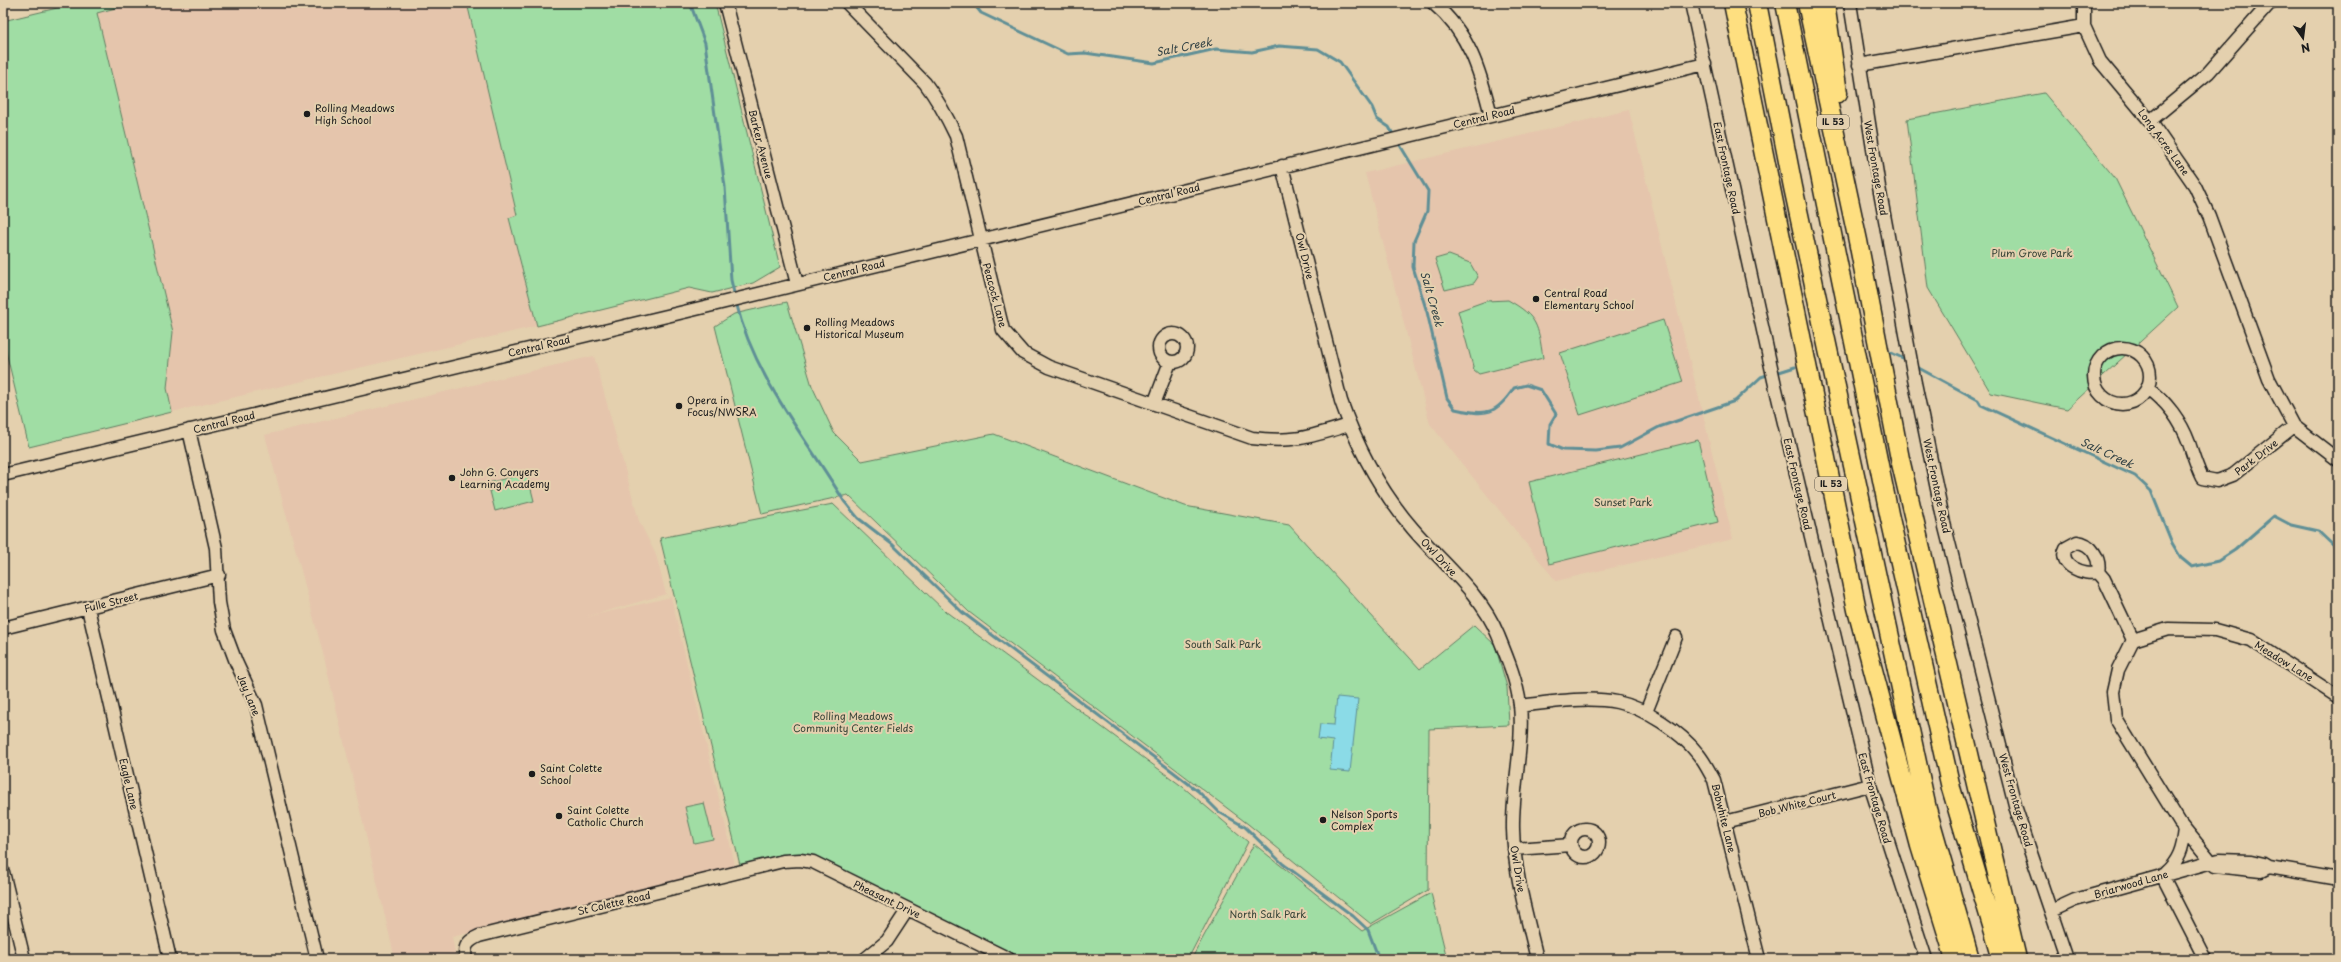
<svg xmlns="http://www.w3.org/2000/svg" width="2341" height="962" font-family="'Playpen Sans',sans-serif">
<style>
.built{fill:#e5c5ac}
.green{fill:#a0dda4;stroke:#5e7c60}
.water{fill:#8bdbe7;stroke:#5f8f96}
.lines{fill:none;stroke-linecap:round;stroke-linejoin:round}
.stream{stroke:#5f8f96;stroke-width:3}
.minor-casing{stroke:#1c1c1c;stroke-width:15}
.highway-casing{stroke:#1c1c1c;stroke-width:21}
.minor{stroke:#e4d0ae;stroke-width:12}
.highway{stroke:#fedf80;stroke-width:18}
.poi-dot{fill:#1c1c1c;stroke:#e4d0ae;stroke-width:1.5}
.labels{text-anchor:middle;stroke-width:4;stroke-linejoin:round;paint-order:stroke}
.shield{fill:#e4d0ae;stroke:#585248;stroke-width:1}
.shield-label{font-size:9px;font-weight:bold;fill:#1c1c1c}
.poi-label{font-size:10px;fill:#1c1c1c;stroke:#e4d0ae;text-anchor:start}
.street-label{font-size:10px;fill:#1c1c1c;stroke:#e4d0ae}
.park-label{font-size:10px;fill:#364337;stroke:#e4d0ae}
.water-label{font-size:11px;font-style:italic;fill:#324245;stroke:#e4d0ae}
</style>
<rect width="100%" height="100%" fill="#e4d0ae"/>
<filter id="ink" filterUnits="userSpaceOnUse"><feTurbulence type="fractalNoise" baseFrequency=".025" numOctaves="2"/><feDisplacementMap in="SourceGraphic" scale="8" xChannelSelector="R" yChannelSelector="G"/><feConvolveMatrix kernelMatrix="1 2 1 2 8 2 1 2 1" color-interpolation-filters="sRGB"/></filter>
<g filter="url(#ink)">
<path class="built" d="M134,3H467L517,216L509,218L537,326L172,412L167,388L173,332L97,12Z
M1629,110L1733,539L1556,581L1430,424L1365,173Z
M594,356L639,521L656,555L666,594L586,617L671,597L736,869L452,937L456,958L395,959L324,657L265,435Z"/>
<path class="green" d="M78,3H134L97,13L173,332L167,388L172,412L29,447L3,339V21Z
M467,3H715L780,267L753,283L712,293L689,288L537,326L509,218L517,215Z
M2044,93L2115,178L2178,307L2067,409L1991,393L1928,288L1907,119Z
M1449,255L1470,263L1478,277L1474,283L1445,290L1435,259Z
M1508,300C1538,317 1538,325 1543,358L1479,374L1474,370L1458,311L1486,301Z
M787,302L812,386L834,433L862,461L994,434L1185,506L1289,525L1420,669L1474,625L1495,645L1507,687L1509,725L1429,729L1428,890L1371,924L1248,824L969,612L848,495L762,514L715,326L734,314Z
M1663,320L1683,382L1580,415L1560,353Z
M1698,440L1718,522L1549,564L1529,482Z
M527,473L534,501L495,511L488,483Z
M833,504L945,611L1183,787L1248,842L1188,959H1020L851,875L796,854L740,865L660,538Z
M704,803L713,839L694,843L685,807Z
M1254,844L1362,931L1431,893L1447,959H1193L1192,958Z"/>
<path class="water" d="M1337,697L1358,699L1350,772L1330,770L1333,741L1318,739L1320,724L1334,725Z"/>
<g class="lines">
<path class="stream" d="M690,3L705,43L725,187L731,280L735,297
M973,3L981,13L1068,54L1085,53L1154,63L1216,49L1252,52L1279,46L1318,49L1340,62L1372,107L1377,119L1389,127L1394,136
M1398,142L1428,191L1427,211L1414,241L1413,267L1427,312L1447,398L1455,409C1486,416 1496,415 1514,388L1526,385L1541,390L1556,414L1550,424L1549,444L1563,450L1596,451L1620,448L1659,427L1735,401L1761,377L1770,374
M736,302C754,377 805,436 844,501L858,518L893,545L962,612L1172,771L1198,791L1219,812L1245,827L1283,864L1353,916L1368,930L1379,959
M1885,350L1907,360
M1915,366L1978,400L1981,405L2135,476L2151,491L2172,543L2181,558L2192,567L2218,561L2235,550L2274,516L2291,525L2318,531L2338,550
M1776,373L1795,367"/>
<g class="minor-casing">
<path id="minor" d="M725,3L797,284
M847,3L925,83C938,100 947,117 956,136L1003,330L1023,353L1049,367L1252,438C1293,443 1310,437 1349,425
M1433,3C1470,34 1480,71 1491,115
M1691,3L1775,385L1870,785L1926,959
M1850,3L1879,187L1914,378L1944,523L2016,809L2067,959
M2084,26V3
M1859,65L2084,26L2100,61L2150,121L2195,186L2209,216L2269,379L2294,426L2338,460
M2150,121L2208,73L2270,3
M1282,166L1341,401C1357,447 1381,492 1413,529C1441,562 1481,593 1498,635C1507,657 1517,681 1520,705C1524,745 1512,788 1513,829C1514,873 1527,916 1537,959
M1159 348a14 14 0 1 1 28 0a14 14 0 1 1-28 0Z
M2094 376a28 28 0 1 1 56 0a28 28 0 1 1-56 0Z
M2148,388C2166,401 2181,421 2189,443C2193,455 2196,466 2202,478L2217,481L2233,475L2294,426
M1154,404L1170,362
M189,430L216,548L219,602L224,630L236,662L256,705L317,959
M3,475L717,304L1705,64
M2077,542C2091,543 2101,559 2098,572C2084,576 2057,565 2066,548Z
M2098,572L2104,579L2133,640L2118,670L2113,692L2116,719L2180,823L2215,866L2261,871L2269,867
M88,608L170,959
M3,628L219,575
M2133,640L2168,629L2215,630L2251,640L2338,697
M1520,706C1551,702 1587,696 1617,702C1645,708 1681,732 1698,754C1704,761 1709,771 1714,780L1759,959
M1646,712L1676,637
M1725,822L1870,785
M1571 843a14 14 0 1 1 28 0a14 14 0 1 1-28 0Z
M1514,849L1571,845
M3,872L24,959
M2165,873C2179,861 2183,848 2185,829
M2162,875L2205,959
M2051,911L2075,900L2219,860L2251,861L2264,864L2269,867L2338,879
M466,959C463,946 468,941 479,936L783,861L800,860L813,862L1009,959
M865,959L887,941L908,909"/>
</g>
<g class="highway-casing">
<path id="highway" d="M1733,3L1857,610L1920,846L1955,959
M1757,3L1793,187L1927,809L1970,959
M1785,3L1889,514L1951,788L2002,959
M1807,3L1858,241L1900,459L2017,959
M1825,3L1838,93"/>
</g>
<use href="#minor" class="minor"/>
<use href="#highway" class="highway"/>
</g>
</g>
<g class="poi-dot">
<circle cx="307" cy="114" r="4"/>
<circle cx="1536" cy="299" r="4"/>
<circle cx="807" cy="328" r="4"/>
<circle cx="679" cy="406" r="4"/>
<circle cx="452" cy="478" r="4"/>
<circle cx="532" cy="774" r="4"/>
<circle cx="559" cy="816" r="4"/>
<circle cx="1323" cy="820" r="4"/>
</g>
<g class="labels">
<g class="shield">
<rect x="1817" y="115" width="32" height="14" rx="3"/>
<rect x="1815" y="477" width="32" height="14" rx="3"/>
</g>
<g class="shield-label">
<text x="1833" y="125">IL 53</text>
<text x="1831" y="487">IL 53</text>
</g>
<g class="poi-label">
<text x="315" y="112">Rolling Meadows<tspan x="315" dy="12">High School</tspan></text>
<text x="1544" y="297">Central Road<tspan x="1544" dy="12">Elementary School</tspan></text>
<text x="815" y="326">Rolling Meadows<tspan x="815" dy="12">Historical Museum</tspan></text>
<text x="687" y="404">Opera in<tspan x="687" dy="12">Focus/NWSRA</tspan></text>
<text x="460" y="476">John G. Conyers<tspan x="460" dy="12">Learning Academy</tspan></text>
<text x="540" y="772">Saint Colette<tspan x="540" dy="12">School</tspan></text>
<text x="567" y="814">Saint Colette<tspan x="567" dy="12">Catholic Church</tspan></text>
<text x="1331" y="818">Nelson Sports<tspan x="1331" dy="12">Complex</tspan></text>
</g>
<g class="street-label">
<text transform="translate(1484 117) rotate(-14)" y="4">Central Road</text>
<text transform="translate(2164 142) rotate(54)" y="4">Long Acres Lane</text>
<text transform="translate(761 144) rotate(76)" y="4">Barker Avenue</text>
<text transform="translate(1727 168) rotate(78)" y="4">East Frontage Road</text>
<text transform="translate(1876 168) rotate(80)" y="4">West Frontage Road</text>
<text transform="translate(1169 194) rotate(-14)" y="4">Central Road</text>
<text transform="translate(1305 256) rotate(76)" y="4">Owl Drive</text>
<text transform="translate(854 270) rotate(-14)" y="4">Central Road</text>
<text transform="translate(995 295) rotate(75)" y="4">Peacock Lane</text>
<text transform="translate(539 346) rotate(-13)" y="4">Central Road</text>
<text transform="translate(224 422) rotate(-14)" y="4">Central Road</text>
<text transform="translate(2256 457) rotate(-38)" y="4">Park Drive</text>
<text transform="translate(1798 484) rotate(77)" y="4">East Frontage Road</text>
<text transform="translate(1937 486) rotate(78)" y="4">West Frontage Road</text>
<text transform="translate(1439 557) rotate(47)" y="4">Owl Drive</text>
<text transform="translate(111 602) rotate(-14)" y="4">Fulle Street</text>
<text transform="translate(2284 661) rotate(32)" y="4">Meadow Lane</text>
<text transform="translate(249 695) rotate(68)" y="4">Jay Lane</text>
<text transform="translate(129 784) rotate(77)" y="4">Eagle Lane</text>
<text transform="translate(1875 798) rotate(74)" y="4">East Frontage Road</text>
<text transform="translate(2016 800) rotate(74)" y="4">West Frontage Road</text>
<text transform="translate(1797 804) rotate(-14)" y="4">Bob White Court</text>
<text transform="translate(1724 818) rotate(76)" y="4">Bobwhite Lane</text>
<text transform="translate(1518 869) rotate(81)" y="4">Owl Drive</text>
<text transform="translate(2131 884) rotate(-16)" y="4">Briarwood Lane</text>
<text transform="translate(887 899) rotate(26)" y="4">Pheasant Drive</text>
<text transform="translate(614 903) rotate(-13)" y="4">St Colette Road</text>
</g>
<g class="park-label">
<text x="2032" y="257">Plum Grove Park</text>
<text x="1623" y="506">Sunset Park</text>
<text x="1223" y="648">South Salk Park</text>
<text x="853" y="720">Rolling Meadows<tspan x="853" dy="12">Community Center Fields</tspan></text>
<text x="1268" y="918">North Salk Park</text>
</g>
<g class="water-label">
<text transform="translate(1184 47) rotate(-11)" y="4">Salt Creek</text>
<text transform="translate(1432 299) rotate(74)" y="4">Salt Creek</text>
<text transform="translate(2107 453) rotate(25)" y="4">Salt Creek</text>
</g>
</g>
<rect width="2341" height="962" fill="none" stroke="#e4d0ae" stroke-width="16"/>
<rect x="8" y="8" width="2325" height="946" fill="none" stroke="#1c1c1c" stroke-width="1.5" filter="url(#ink)"/>
<g transform="translate(2303 38) rotate(166)" stroke="#e4d0ae" stroke-width="3" paint-order="stroke">
<path d="M0-3L7 15L0 10L-7 15Z" fill="#1c1c1c"/>
<text y="-6" font-size="11" font-weight="bold" text-anchor="middle" fill="#1c1c1c">N</text>
</g>
</svg>
